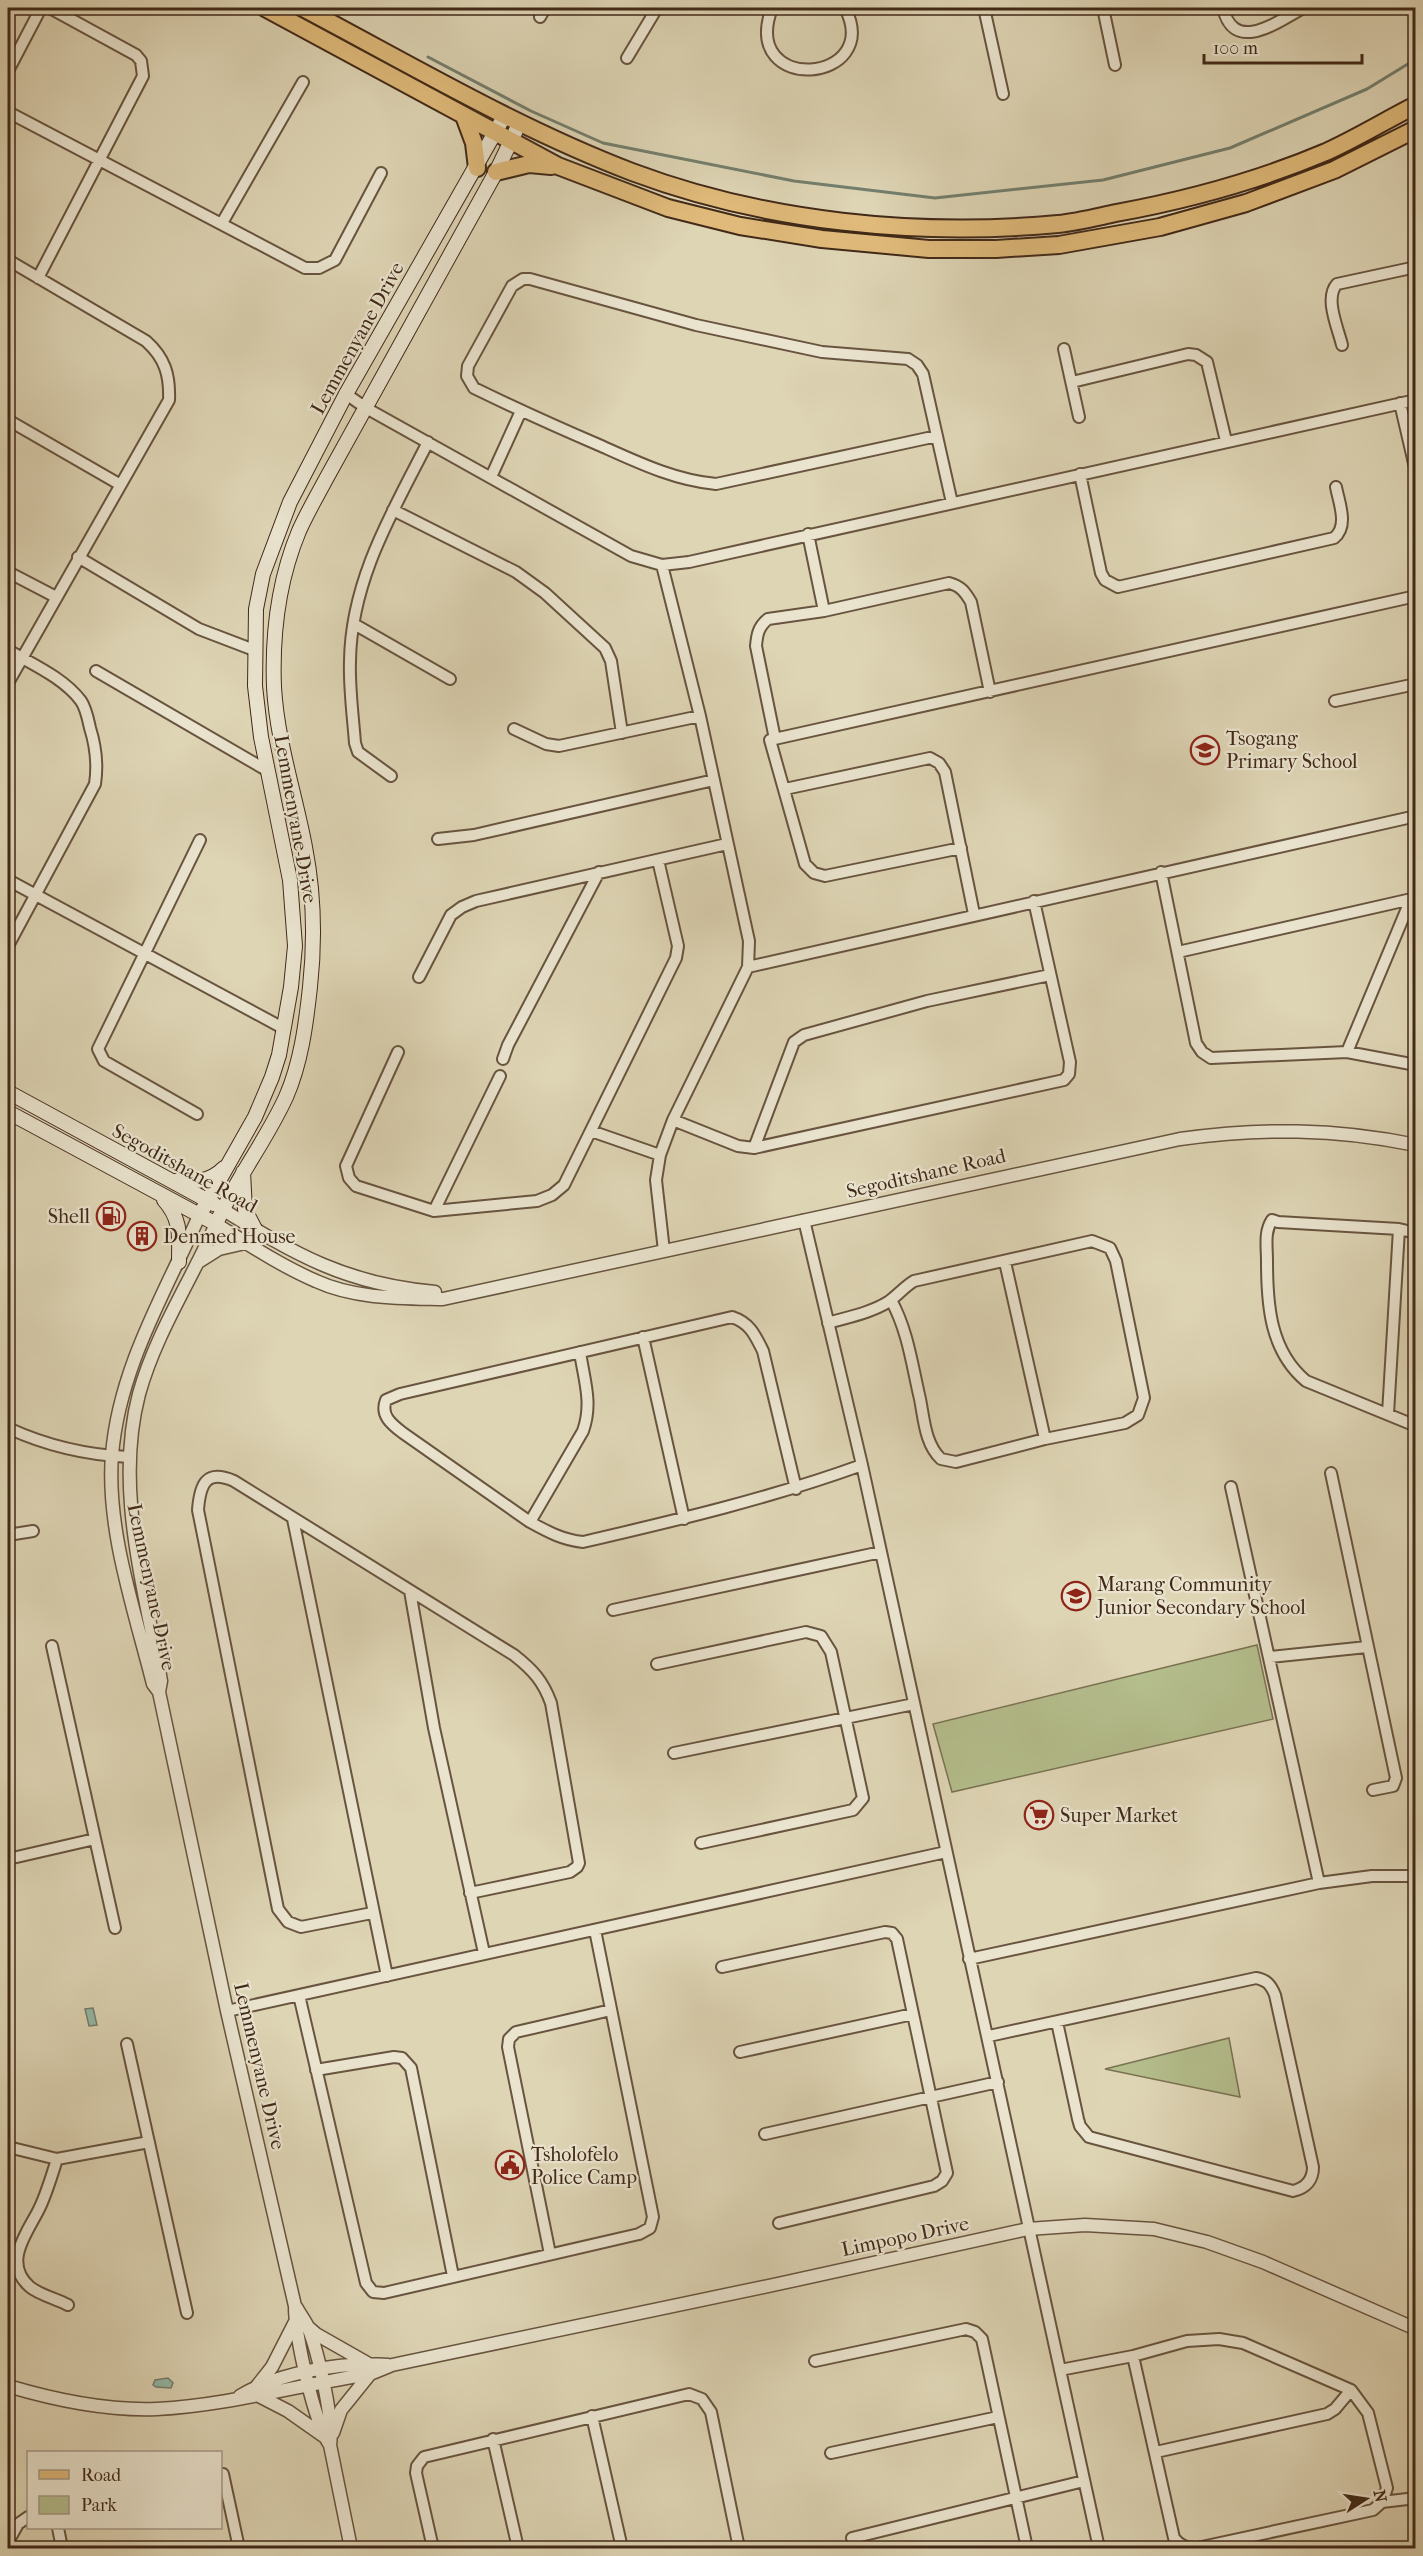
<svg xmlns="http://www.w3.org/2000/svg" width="1423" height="2556" font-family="'IM FELL French Canon',serif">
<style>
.green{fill:#b4bd8c;stroke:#7a7352;stroke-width:1.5}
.water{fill:#94b9a7;stroke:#737f6e;stroke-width:1.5}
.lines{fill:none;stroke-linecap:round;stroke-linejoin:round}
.stream{stroke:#737f6e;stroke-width:3}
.minor-casing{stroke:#68543f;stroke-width:14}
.tertiary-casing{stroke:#68543f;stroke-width:15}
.secondary-casing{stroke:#412918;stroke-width:16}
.primary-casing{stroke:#412918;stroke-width:20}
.minor{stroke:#eae4cf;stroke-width:10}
.tertiary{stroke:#eae4cf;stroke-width:12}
.secondary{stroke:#eae4cf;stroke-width:14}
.primary{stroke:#dfba7a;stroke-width:16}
.labels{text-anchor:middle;stroke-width:4.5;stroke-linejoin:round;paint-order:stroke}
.street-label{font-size:20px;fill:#412918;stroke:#eae4cf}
.poi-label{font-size:20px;fill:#412918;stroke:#eae4cf;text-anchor:start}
</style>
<rect width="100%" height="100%" fill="#ded5b5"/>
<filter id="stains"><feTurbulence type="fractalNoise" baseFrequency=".00333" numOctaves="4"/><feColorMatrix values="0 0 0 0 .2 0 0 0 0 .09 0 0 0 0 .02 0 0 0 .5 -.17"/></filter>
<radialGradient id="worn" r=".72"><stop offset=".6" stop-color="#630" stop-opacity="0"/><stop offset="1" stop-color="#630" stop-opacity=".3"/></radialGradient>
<path class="green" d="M1257,1645L1273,1719L952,1792L933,1724Z
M1229,2038L1240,2097L1105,2069Z"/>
<path class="water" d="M93,2008L97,2025L89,2026L85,2009Z
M168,2378L173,2383L171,2388L156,2387L153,2385L155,2380Z"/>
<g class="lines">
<path class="stream" d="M428,57L531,111L603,143L794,181L935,198L1103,180L1230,148L1367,89L1416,59"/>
<g class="minor-casing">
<path id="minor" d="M772,8C739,96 884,84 845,8
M984,8L1003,94
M1103,8L1115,65
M1223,8C1234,55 1279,21 1303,8
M540,17L545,8
M627,58L657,8
M8,71L41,8
M8,112L305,268H319L335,260L381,173
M222,223L303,82
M8,260L146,341C165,358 170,375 169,400L8,683
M38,278L143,76L141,61L136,55L50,8
M1342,345C1338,328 1324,298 1337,284L1416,267
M1064,349L1079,417
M1072,382L1188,354L1196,355L1207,362L1226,441
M346,394L366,408L631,556L662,565L689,562L1416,400
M1400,403L1416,472
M8,420L119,484
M937,436L716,484C674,480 637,462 599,445C557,427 515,408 474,388L467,376L468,366L512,286L523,279H530L696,325L822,352L908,359L917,365L923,374L952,503
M1080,474L1101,573L1105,580L1118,587L1334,538C1349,526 1339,503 1336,487
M491,477L521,411
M393,510L516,572L545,593L605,648L611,661L622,733
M808,534L824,611
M78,557L199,629L254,650
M662,565L700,716L749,941L748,967L673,1120L660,1155L656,1180L664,1251
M8,572L56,597
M354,624L450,679
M8,650C32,664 64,678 81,701C86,708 88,719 90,728C96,747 98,764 95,784L8,946
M96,671L268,771
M1335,701L1416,684
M514,729L546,744L559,746L700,716
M775,739L756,646C757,635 758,627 768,619L824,611L949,583C961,586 965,592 971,602L990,692
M391,776L358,752L355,743C353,716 349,688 350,661C351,580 393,511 428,442
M785,789L930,758L939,763L945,772L974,914
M438,839L474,835L714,780
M961,848L825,876L814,873L805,864L770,740L1416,596
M1161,872L1196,1043L1202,1052L1211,1058L1347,1052L1416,1065
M8,880L283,1028
M1178,952L1416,898
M748,967L1416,816
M419,977L451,915L462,907L476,901L727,844
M398,1052L346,1166L349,1178L356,1186L434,1211L537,1201L552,1195L564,1185L676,958L678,946L658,860
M1347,1052L1411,899
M503,1059L508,1045L599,872
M197,1114L104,1061L98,1049L200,840
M673,1120L738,1146L754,1148L1064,1080L1069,1074L1070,1062L1034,901
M591,1131L660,1155
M754,1148L794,1042L804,1035L927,1001L1050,975
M434,1211L500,1076
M804,1220L862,1465L1099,2548
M1416,1233L1399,1229L1278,1222L1272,1220C1264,1232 1267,1246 1267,1261C1267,1305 1270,1351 1306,1381L1416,1426
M1005,1262L1045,1439
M828,1323C848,1317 870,1313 888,1302C897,1296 904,1287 914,1281L1092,1241L1110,1248L1116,1261L1144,1398L1138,1415L1125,1423L1045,1439L956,1462L941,1459C925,1444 924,1419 920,1399C912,1365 908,1331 891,1300
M643,1337L684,1519
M1388,1414L1399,1229
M8,1428C47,1446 85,1455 129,1457
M1331,1473L1396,1778L1393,1786L1373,1790
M1231,1487L1319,1883
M796,1489L763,1351C755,1335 750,1323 732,1317L400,1394L386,1400C380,1415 391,1424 403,1433L530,1522C548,1532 563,1540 583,1542C678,1520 771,1498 862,1465
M293,1519L387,1976
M530,1522L583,1431C593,1403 584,1380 580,1352
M8,1535L33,1531
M410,1591L434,1728L484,1953
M613,1610L881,1552
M52,1646L115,1928
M1270,1657L1367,1647
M657,1664L806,1632L821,1636L831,1652L863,1798L853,1810L701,1843
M674,1753L914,1704
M8,1859L95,1839
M372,1913L301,1927L288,1922L278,1909L198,1510C200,1484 206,1469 234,1481L514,1655C533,1670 543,1681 551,1703L579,1863L577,1867L570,1872L470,1893
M969,1959L1319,1883L1372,1876H1416
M722,1967L885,1932L892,1933L897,1939L947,2173L942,2181L934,2186L779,2223
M299,1995L366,2283L373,2292L384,2293L639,2234L650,2228L653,2217L595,1930
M227,2011L946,1852
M989,2036L1256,1978C1267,1980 1271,1985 1275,1995L1313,2167C1313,2180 1306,2188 1293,2191L1089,2137L1080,2126L1078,2119L1057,2022
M127,2044L187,2313
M740,2052L913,2014
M316,2070L394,2057L402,2058L411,2068L453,2276
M765,2134L998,2082
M8,2147L57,2159L149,2142
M57,2159C52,2175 47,2192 40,2207C29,2231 1,2262 30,2287C40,2295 57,2299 68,2305
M550,2254L508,2047L509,2039L516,2032L611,2010
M815,2361L966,2329L975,2332L982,2339L1027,2548
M1060,2370L1133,2356L1187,2341L1219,2339L1243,2343L1351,2390L1368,2413L1387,2488L1382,2502L1373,2510L1197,2548C1187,2548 1180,2546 1174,2538L1133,2356
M592,2416L622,2548
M493,2439L518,2548
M1156,2452L1327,2414L1335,2409L1351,2390
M831,2453L998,2417
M223,2474L239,2548
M1382,2502L1416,2498
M58,2528L62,2548
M852,2538L1084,2481
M8,2542L18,2524L28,2517
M433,2548L416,2473L417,2466L424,2457L689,2394L702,2399L711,2412L739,2548"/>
</g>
<g class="tertiary-casing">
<path id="tertiary" d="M222,1209C296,1255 346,1284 435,1292
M200,1261L219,1249L245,1243
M159,1692L153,1684C135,1612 106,1529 112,1455C119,1368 165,1293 199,1216
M296,2307C300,2314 305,2321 308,2327C318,2352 334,2420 330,2445L351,2548
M308,2327L316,2334L367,2363
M8,2386C55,2400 107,2411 157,2409C229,2405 299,2385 370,2374L392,2365L773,2285L1028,2229L1085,2225L1154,2229L1207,2242L1263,2262L1416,2329
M257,2386L272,2367L295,2322
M240,2396C278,2373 343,2361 388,2365
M259,2396L288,2411L325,2437
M333,2433L341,2410L370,2374
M330,2445C314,2422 295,2336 295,2306L227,2011L159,1692L161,1681C145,1587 114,1489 139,1394C156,1333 191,1281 216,1224C248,1244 281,1266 316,1281C355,1299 401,1298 443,1299L1180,1139C1261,1128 1334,1128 1416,1145"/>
</g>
<g class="secondary-casing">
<path id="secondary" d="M8,1092L214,1204
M8,1112L216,1224C235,1180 266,1141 286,1097C301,1063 306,1024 310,987C315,941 314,893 305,847C295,794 277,741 274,687C272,635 279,579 299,531C307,513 317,496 326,479L496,172L520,122
M243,1172L245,1210L255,1229
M175,1181C194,1182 209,1183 224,1168
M164,1200C182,1220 179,1237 179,1262
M199,1216L255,1117L272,1077L279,1055L291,987L295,946L290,880L261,737L255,686L256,609L263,574L290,502L346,394L505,115"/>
</g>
<g class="primary-casing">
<path id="primary" d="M265,8L558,166L668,208L740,226L822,239L929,249H996L1059,245L1160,227L1246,203L1334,170L1416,129
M303,8C411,65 517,128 632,172C765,222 917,237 1058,224C1078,222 1097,217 1116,213C1187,200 1260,180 1326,152C1357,138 1386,120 1416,105
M464,116L474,143L477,168
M496,172L529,164L551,166"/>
</g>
<use href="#minor" class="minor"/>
<use href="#tertiary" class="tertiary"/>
<use href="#secondary" class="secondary"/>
<use href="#primary" class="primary"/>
</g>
<defs>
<g id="school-ring" transform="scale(1.5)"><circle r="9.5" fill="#eae4cf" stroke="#8f2418" stroke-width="1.5"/><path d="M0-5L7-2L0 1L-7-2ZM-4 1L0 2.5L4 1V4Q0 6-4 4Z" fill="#8f2418"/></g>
<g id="fuel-ring" transform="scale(1.5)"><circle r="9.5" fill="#eae4cf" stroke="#8f2418" stroke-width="1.5"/><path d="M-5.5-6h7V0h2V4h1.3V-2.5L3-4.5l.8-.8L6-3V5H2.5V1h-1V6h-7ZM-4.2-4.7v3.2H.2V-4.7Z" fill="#8f2418"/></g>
<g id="building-ring" transform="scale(1.5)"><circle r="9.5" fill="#eae4cf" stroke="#8f2418" stroke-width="1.5"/><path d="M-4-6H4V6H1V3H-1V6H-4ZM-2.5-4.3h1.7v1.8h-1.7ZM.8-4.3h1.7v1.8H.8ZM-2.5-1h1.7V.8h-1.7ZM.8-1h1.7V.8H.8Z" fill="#8f2418"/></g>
<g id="supermarket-ring" transform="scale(1.5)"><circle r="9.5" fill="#eae4cf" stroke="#8f2418" stroke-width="1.5"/><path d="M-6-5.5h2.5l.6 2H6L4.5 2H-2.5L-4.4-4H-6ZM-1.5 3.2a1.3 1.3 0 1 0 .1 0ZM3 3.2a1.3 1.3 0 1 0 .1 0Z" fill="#8f2418"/></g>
<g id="civic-ring" transform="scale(1.5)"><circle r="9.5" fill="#eae4cf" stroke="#8f2418" stroke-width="1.5"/><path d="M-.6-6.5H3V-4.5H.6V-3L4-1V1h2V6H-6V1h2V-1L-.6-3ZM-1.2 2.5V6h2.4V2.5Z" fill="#8f2418"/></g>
</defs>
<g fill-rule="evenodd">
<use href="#school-ring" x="1205" y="750"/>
<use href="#fuel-ring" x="111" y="1216"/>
<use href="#building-ring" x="142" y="1236"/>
<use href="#school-ring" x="1076" y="1596"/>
<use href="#supermarket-ring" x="1039" y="1815"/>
<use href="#civic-ring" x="510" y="2165"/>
</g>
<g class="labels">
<g class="street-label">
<text transform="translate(357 338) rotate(-61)" y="7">Lemmenyane Drive</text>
<text transform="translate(296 819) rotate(80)" y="7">Lemmenyane Drive</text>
<text transform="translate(185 1168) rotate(29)" y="7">Segoditshane Road</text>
<text transform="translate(926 1173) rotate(-13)" y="7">Segoditshane Road</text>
<text transform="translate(152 1587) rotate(78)" y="7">Lemmenyane Drive</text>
<text transform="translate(260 2066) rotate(77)" y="7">Lemmenyane Drive</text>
<text transform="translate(905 2236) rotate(-12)" y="7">Limpopo Drive</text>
</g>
<g class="poi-label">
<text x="1226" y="745">Tsogang<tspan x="1226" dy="23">Primary School</tspan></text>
<text x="90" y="1223" text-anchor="end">Shell</text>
<text x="163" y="1243">Denmed House</text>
<text x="1097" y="1591">Marang Community<tspan x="1097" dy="23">Junior Secondary School</tspan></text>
<text x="1060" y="1822">Super Market</text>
<text x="531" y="2161">Tsholofelo<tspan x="531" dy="23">Police Camp</tspan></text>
</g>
</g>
<rect width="1423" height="2556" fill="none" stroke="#ded5b5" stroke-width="30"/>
<rect x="9" y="9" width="1405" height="2538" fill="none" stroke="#412918" stroke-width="3"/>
<rect x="15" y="15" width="1393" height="2526" fill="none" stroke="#412918" stroke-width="1.5"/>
<rect x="27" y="2451" width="195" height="78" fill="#eae4cf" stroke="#a69986" stroke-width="1.5"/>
<rect x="39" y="2470" width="30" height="9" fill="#dfba7a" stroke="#a69986" stroke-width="1.5"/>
<text x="81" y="2481" font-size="18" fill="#412918">Road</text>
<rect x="39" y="2496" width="30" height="18" fill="#b4bd8c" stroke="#a69986" stroke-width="1.5"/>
<text x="81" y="2511" font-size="18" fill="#412918">Park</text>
<g transform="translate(1366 2499) rotate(78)" stroke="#eae4cf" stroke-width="4.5" paint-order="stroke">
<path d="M0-4.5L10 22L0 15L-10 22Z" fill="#412918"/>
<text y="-9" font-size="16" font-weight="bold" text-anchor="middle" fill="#412918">N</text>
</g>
<path d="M1204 54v9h158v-9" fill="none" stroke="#412918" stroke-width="3"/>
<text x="1213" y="54" font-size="18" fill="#412918" stroke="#eae4cf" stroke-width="4.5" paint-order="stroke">100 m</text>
<rect width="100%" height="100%" filter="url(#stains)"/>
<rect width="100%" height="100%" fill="url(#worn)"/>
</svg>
